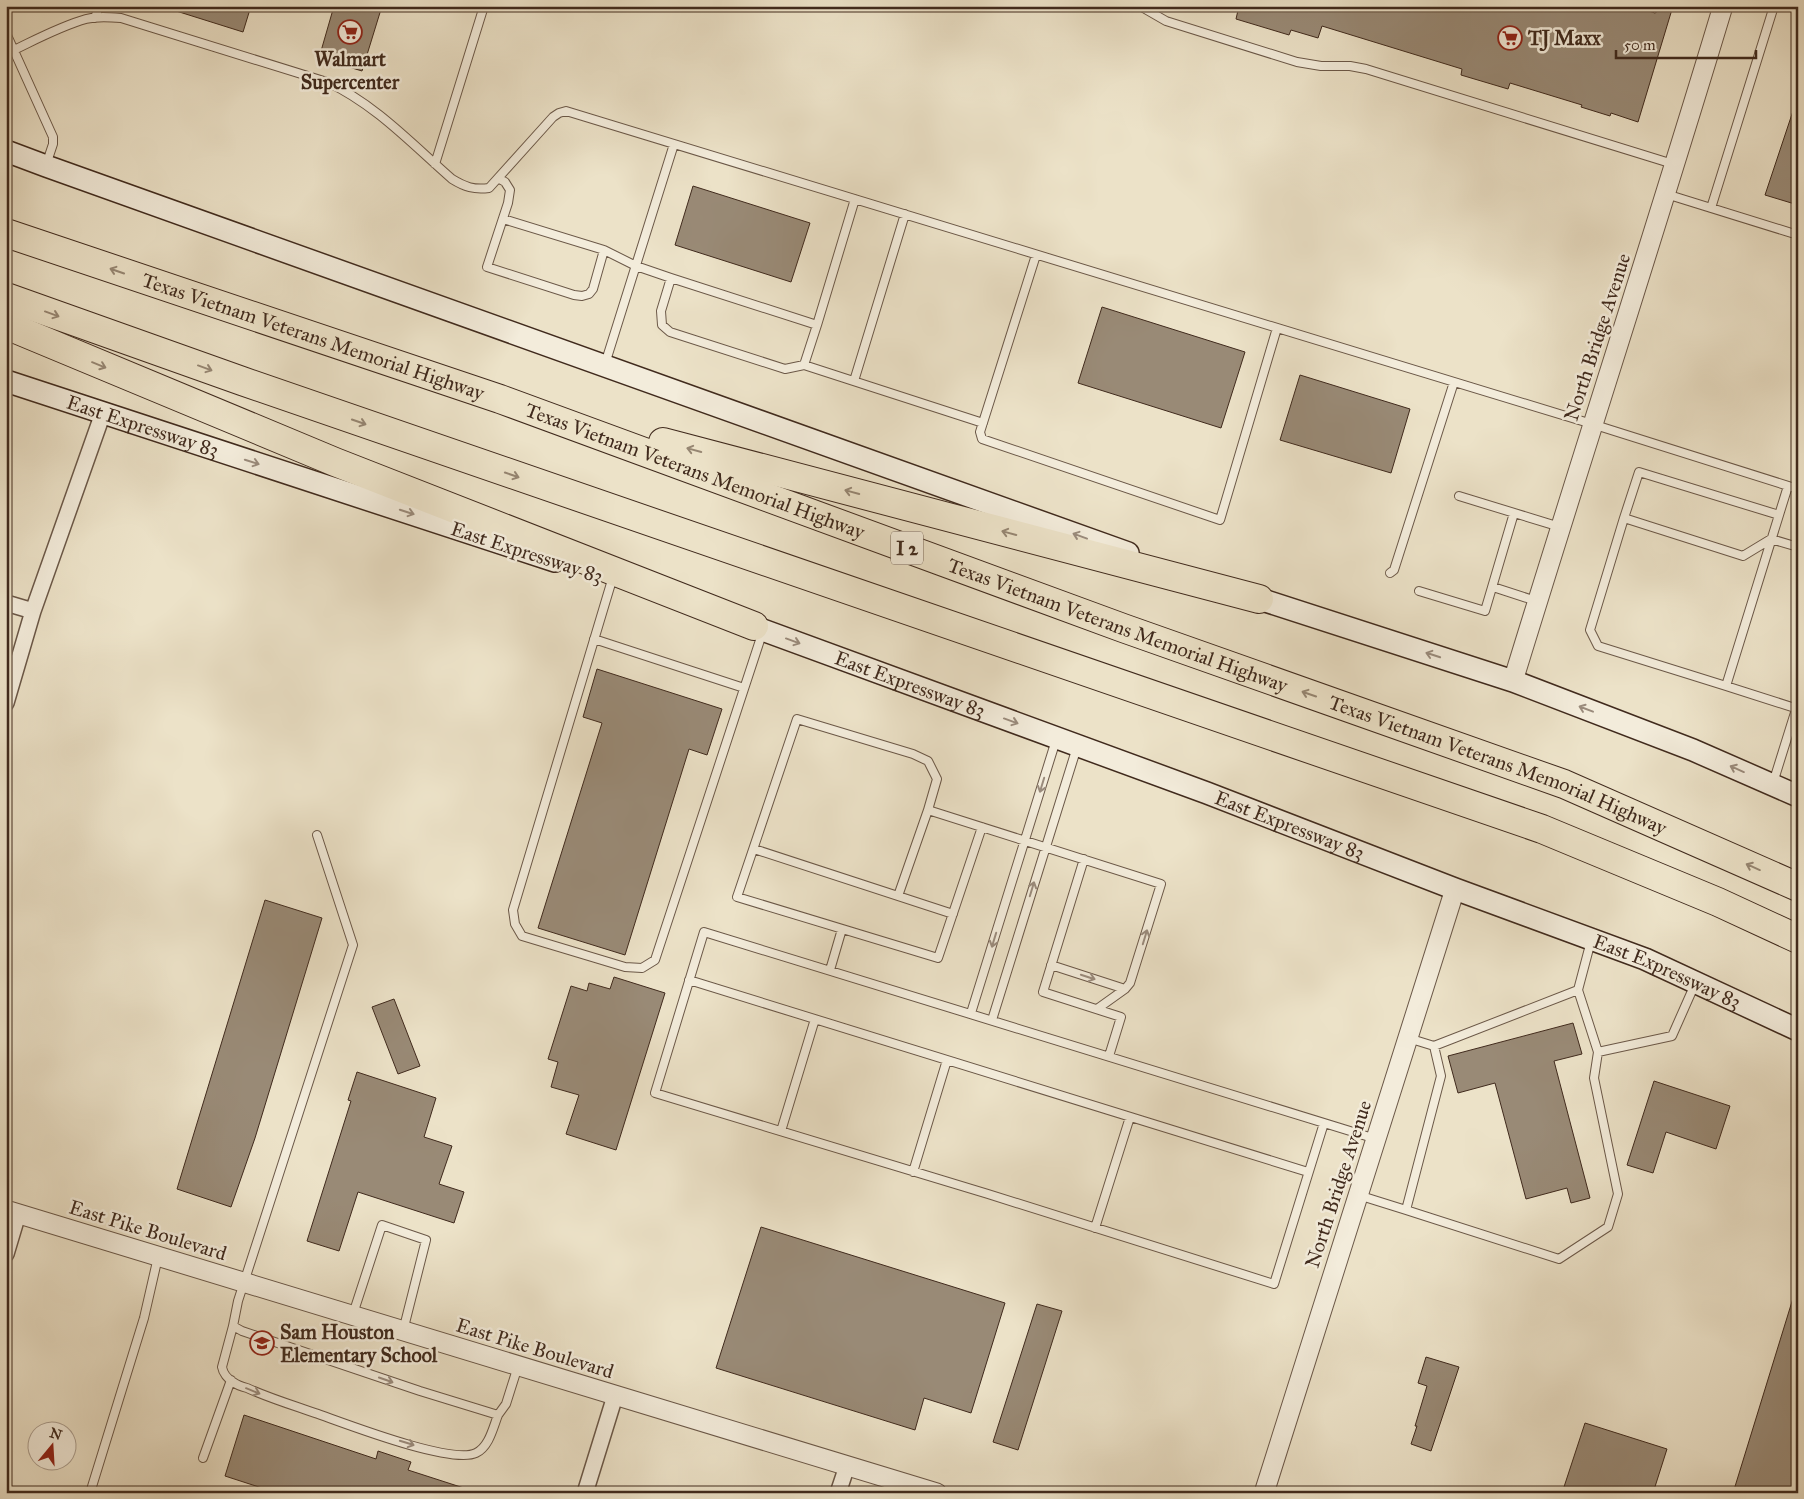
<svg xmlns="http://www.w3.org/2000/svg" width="1804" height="1499" font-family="'IM FELL Great Primer',serif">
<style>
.building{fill:#998a76;stroke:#402a1d}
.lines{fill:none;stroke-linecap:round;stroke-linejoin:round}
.service-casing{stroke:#6b5848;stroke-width:10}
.minor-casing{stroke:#6b5848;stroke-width:18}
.tertiary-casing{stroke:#6b5848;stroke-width:21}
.secondary-casing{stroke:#402a1d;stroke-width:24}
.motorway-casing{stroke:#402a1d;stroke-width:30}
.service{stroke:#f3ecdb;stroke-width:8}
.minor{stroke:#f3ecdb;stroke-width:15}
.tertiary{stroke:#f3ecdb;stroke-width:19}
.secondary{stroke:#f3ecdb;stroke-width:21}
.motorway{stroke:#ece2c8;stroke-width:28}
.oneway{stroke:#968672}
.oneway2{stroke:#9a8b7c}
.labels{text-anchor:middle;stroke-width:5;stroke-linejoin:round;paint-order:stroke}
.shield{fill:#f3ecdb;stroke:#766456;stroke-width:1}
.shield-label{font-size:19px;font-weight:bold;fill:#402a1d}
.poi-label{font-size:20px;font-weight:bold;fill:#402a1d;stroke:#f3ecdb;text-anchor:start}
.street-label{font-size:20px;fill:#402a1d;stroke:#f3ecdb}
</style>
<rect width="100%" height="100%" fill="#ece2c8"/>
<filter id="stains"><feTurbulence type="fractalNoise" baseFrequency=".004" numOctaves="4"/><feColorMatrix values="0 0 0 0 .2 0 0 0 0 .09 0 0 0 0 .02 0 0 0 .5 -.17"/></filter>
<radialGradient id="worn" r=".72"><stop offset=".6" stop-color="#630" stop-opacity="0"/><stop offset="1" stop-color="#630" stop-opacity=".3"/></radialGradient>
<path class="building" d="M174,6H251L243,32L173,10Z
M334,6H382L362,71L319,58Z
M1239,6H1632L1655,13L1666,6H1673L1638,122L1611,113L1610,116L1581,107L1582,105L1510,83L1508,89L1461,75L1462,69L1322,26L1318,38L1291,30L1289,35L1236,19Z
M1795,105L1798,106V205L1765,195Z
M693,186L810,223L791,282L675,245Z
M1102,307L1245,352L1221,428L1078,383Z
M1300,375L1410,409L1391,473L1280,440Z
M597,669L722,709L707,755L689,749L625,955L538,928L602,723L583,717Z
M265,900L322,918L255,1138L231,1207L177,1189Z
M614,977L665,993L616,1150L566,1134L579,1095L551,1087L558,1062L548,1059L571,986L587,991L589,983L610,989Z
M394,999L420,1066L398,1074L372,1007Z
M1573,1023L1582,1054L1554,1061L1590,1198L1571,1203L1567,1188L1526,1199L1495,1083L1458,1093L1448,1056Z
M357,1072L436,1098L424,1137L452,1146L439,1184L464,1192L454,1223L358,1192L339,1251L307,1241L351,1101L348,1100Z
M1654,1081L1730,1106L1716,1149L1666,1132L1653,1173L1627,1165Z
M761,1227L1005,1303L971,1413L924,1398L915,1430L716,1368Z
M1794,1295H1798V1493H1733Z
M1037,1304L1062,1311L1018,1450L993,1442Z
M1426,1357L1459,1367L1431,1451L1411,1444L1417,1426H1415L1427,1386L1418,1383Z
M244,1415L376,1459L378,1451L411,1462L408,1470L470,1490V1493H264L265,1489L225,1476Z
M1585,1423L1667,1449L1653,1493H1562Z"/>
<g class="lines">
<g class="service-casing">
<path id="service" d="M1140,6L1166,21L1297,62L1321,66H1350L1366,69L1673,164
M95,18L99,6
M6,33L53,137V144L46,165
M14,50C37,39 61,26 86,19C97,16 109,17 121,18L327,82C375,104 413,145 452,179C465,187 474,190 489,188L553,117L559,113L566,111L1592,424L1798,489
M435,164L484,6
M498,178L505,182L510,190L508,203L487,267L574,295L582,296L589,294L593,289L604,250
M1666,194L1798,235
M1711,208L1774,6
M503,219L604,250L636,266L671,278L817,325L855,199
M1036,255L980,432L982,439L1220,520L1277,328
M671,278L661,311L662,325L670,332L785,369L804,365L983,423
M605,364L674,144
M804,365L817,325
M854,381L905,214
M1788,486L1779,515L1639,472L1624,518L1743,556L1771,539L1798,547
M1459,496L1560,527
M1624,518L1590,630L1598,646L1726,686L1779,515
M1390,573L1394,570L1454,382
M612,580L513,910L515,924L522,936L625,967L642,968L655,960L763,631
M1493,587L1536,601
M1419,591L1485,611L1514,513
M594,639L744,688
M1726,686L1798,709
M1773,783L1798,703
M982,827L938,958L737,897L797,719L913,754L928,761L937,779L928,810L1161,884L1130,983L1125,989L1097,1009
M317,835L353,945L238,1301L233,1326L242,1331L420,1391L498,1415L506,1404L518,1366
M754,849L953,914
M1084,859L1043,992L1121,1017L1109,1056
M898,896L928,810
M1051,965L1125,989
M830,970L842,929
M689,980L1308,1172
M971,1013L1056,740
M992,1020L1077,747
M1408,1038L1434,1046L1578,990L1591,941
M1434,1046L1441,1076L1406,1210L1559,1259L1608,1227L1618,1194L1594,1078L1598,1052L1578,990
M1598,1052L1672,1036L1695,984
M1324,1123L1274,1284L988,1194L655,1093L704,932L1376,1139
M781,1131L815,1019
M913,1172L947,1060
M1358,1195L1406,1210
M1095,1228L1130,1117
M353,1314L382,1225L426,1240L403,1331
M233,1326L222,1367C223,1373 228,1379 233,1382C237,1385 243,1387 247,1388C269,1398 292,1405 315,1413C344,1423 451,1465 476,1453C489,1447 493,1428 498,1415
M203,1458L231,1380
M90,1493L144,1318L158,1257"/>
</g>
<g class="minor-casing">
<path id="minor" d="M6,603L33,611
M6,703L33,611L103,413
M6,1254L18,1214
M585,1493L615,1396
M838,1493L847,1466"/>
</g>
<g class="tertiary-casing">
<path id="tertiary" d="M1513,681C1582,456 1655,232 1723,6
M6,1210L937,1493
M1264,1493L1455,889"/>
</g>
<g class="secondary-casing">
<g id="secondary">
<path d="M6,151L46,166L1128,553"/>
<path id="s1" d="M6,381L555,561"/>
<path d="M1244,594L1513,681L1693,750L1798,796"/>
<path id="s2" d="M741,622L1207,793L1455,889L1645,959L1798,1030"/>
</g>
</g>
<g class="motorway-casing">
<g id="motorway">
<path id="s3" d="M6,233L500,399L1123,628L1564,784L1798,887"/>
<path d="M6,297L242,381L1542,829L1718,902L1798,939"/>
<path d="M6,325L335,462L754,626"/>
<path d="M663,442L1259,599"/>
</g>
</g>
<use href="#service" class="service"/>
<use href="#minor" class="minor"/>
<use href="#tertiary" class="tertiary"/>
<use href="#secondary" class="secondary"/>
<use href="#motorway" class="motorway"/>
</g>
<defs><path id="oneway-shaft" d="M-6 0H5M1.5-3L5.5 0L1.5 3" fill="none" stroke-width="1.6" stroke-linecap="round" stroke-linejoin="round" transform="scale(1.25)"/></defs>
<g class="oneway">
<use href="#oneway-shaft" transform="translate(117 271) rotate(-161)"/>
<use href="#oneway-shaft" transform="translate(52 314) rotate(20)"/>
<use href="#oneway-shaft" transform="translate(99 365) rotate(22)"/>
<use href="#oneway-shaft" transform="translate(205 368) rotate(20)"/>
<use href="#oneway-shaft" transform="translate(359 422) rotate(19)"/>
<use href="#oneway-shaft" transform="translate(694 450) rotate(-165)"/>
<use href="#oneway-shaft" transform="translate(512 475) rotate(19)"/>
<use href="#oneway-shaft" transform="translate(852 492) rotate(-165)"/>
<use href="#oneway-shaft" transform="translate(1009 533) rotate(-165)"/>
<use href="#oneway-shaft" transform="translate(1309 694) rotate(-161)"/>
<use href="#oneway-shaft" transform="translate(1753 867) rotate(-156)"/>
</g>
<g class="oneway2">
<use href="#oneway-shaft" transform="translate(252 462) rotate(18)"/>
<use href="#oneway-shaft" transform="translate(407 512) rotate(18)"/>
<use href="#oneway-shaft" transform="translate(1080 536) rotate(-160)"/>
<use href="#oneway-shaft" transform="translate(793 641) rotate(20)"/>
<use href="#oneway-shaft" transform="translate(1433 655) rotate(-162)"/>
<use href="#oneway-shaft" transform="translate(1586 709) rotate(-159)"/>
<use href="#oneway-shaft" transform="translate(1011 721) rotate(20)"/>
<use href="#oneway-shaft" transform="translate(1737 769) rotate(-156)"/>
<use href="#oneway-shaft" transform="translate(1042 785) rotate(107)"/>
<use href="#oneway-shaft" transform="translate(1032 889) rotate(-73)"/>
<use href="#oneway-shaft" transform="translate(1145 937) rotate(-73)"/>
<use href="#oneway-shaft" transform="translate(994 940) rotate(107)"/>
<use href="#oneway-shaft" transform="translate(1088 977) rotate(18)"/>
<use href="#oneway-shaft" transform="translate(386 1380) rotate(19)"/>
<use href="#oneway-shaft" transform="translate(253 1391) rotate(22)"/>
<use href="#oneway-shaft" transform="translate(407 1443) rotate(17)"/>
</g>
<defs>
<g id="supermarket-ring" transform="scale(1.25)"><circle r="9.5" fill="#f3ecdb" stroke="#8f2418" stroke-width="1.5"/><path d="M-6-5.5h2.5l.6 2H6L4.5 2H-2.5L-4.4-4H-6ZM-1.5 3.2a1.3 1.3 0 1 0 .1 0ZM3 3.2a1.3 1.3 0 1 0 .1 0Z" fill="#8f2418"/></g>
<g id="school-ring" transform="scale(1.25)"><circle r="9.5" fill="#f3ecdb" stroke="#8f2418" stroke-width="1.5"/><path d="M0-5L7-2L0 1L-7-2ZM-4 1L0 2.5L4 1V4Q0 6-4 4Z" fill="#8f2418"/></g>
</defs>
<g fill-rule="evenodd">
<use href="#supermarket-ring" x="350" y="32"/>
<use href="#supermarket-ring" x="1510" y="38"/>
<use href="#school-ring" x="262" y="1343"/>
</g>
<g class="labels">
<rect class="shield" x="891" y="531.5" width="32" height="33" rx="4"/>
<g class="shield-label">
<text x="907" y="555">I 2</text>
</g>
<g class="poi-label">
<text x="1528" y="45">TJ Maxx</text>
<text x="350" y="66" text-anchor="middle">Walmart<tspan x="350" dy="23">Supercenter</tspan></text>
<text x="280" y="1339">Sam Houston<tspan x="280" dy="23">Elementary School</tspan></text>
</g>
<g class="street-label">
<text dy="7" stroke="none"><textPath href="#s3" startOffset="324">Texas Vietnam Veterans Memorial Highway</textPath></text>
<text transform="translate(1597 337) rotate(-72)" y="7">North Bridge Avenue</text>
<text dy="7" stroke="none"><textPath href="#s1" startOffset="144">East Expressway 83</textPath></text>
<text dy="7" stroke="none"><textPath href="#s3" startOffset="729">Texas Vietnam Veterans Memorial Highway</textPath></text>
<text transform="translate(527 552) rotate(18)" y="7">East Expressway 83</text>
<text dy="7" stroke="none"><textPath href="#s3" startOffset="1179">Texas Vietnam Veterans Memorial Highway</textPath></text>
<text dy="7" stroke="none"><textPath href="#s2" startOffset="180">East Expressway 83</textPath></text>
<text dy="7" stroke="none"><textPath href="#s3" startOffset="1584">Texas Vietnam Veterans Memorial Highway</textPath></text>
<text dy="7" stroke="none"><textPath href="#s2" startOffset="585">East Expressway 83</textPath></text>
<text dy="7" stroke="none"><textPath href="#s2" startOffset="990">East Expressway 83</textPath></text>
<text transform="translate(1338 1184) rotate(-72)" y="7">North Bridge Avenue</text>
<text transform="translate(148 1230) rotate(17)" y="7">East Pike Boulevard</text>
<text transform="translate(535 1348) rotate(17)" y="7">East Pike Boulevard</text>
</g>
</g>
<rect width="1804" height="1499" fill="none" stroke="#ece2c8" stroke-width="25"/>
<rect x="8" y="8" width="1789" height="1484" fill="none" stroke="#402a1d" stroke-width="2.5"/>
<rect x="12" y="12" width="1779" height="1474" fill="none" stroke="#402a1d"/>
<g transform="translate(52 1446) rotate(18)"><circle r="24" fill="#f3ecdb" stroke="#ab9e8f"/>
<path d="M0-4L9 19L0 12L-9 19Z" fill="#8f2418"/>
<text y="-8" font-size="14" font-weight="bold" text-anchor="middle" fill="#402a1d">N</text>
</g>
<path d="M1616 50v8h140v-8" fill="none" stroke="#402a1d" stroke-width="2.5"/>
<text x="1624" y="50" font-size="15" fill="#402a1d" stroke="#f3ecdb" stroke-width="4" paint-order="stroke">50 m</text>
<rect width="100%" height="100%" filter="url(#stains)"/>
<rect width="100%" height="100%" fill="url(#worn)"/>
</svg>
